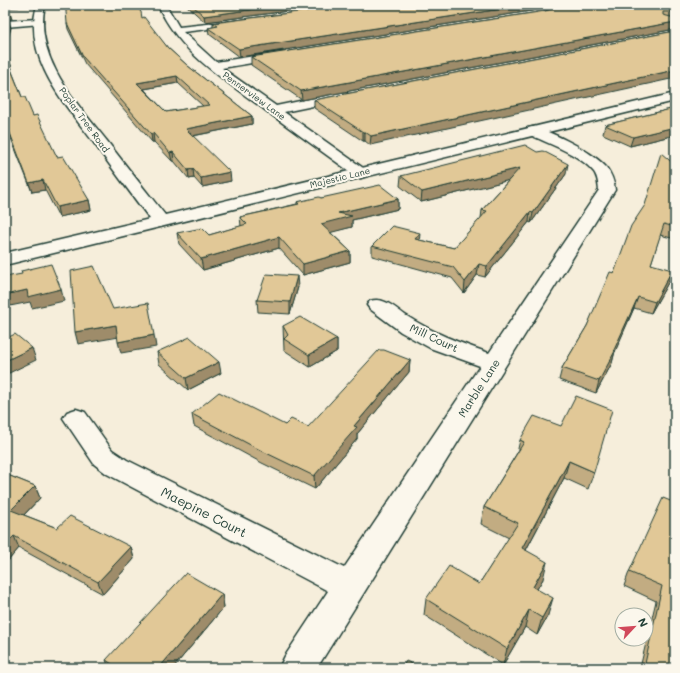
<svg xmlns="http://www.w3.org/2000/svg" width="680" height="673" font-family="Mali,sans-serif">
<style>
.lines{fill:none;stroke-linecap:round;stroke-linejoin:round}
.minor-casing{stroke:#1f3d34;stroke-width:3}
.tertiary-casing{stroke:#1f3d34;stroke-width:3}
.minor{fill:#fbf7ec;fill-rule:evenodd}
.tertiary{fill:#fbf7ec;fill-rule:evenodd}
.wall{fill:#c2ac82;stroke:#1f3d34;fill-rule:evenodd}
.shaded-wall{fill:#9e8c6a;stroke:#1f3d34}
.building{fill:#e1c897;stroke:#1f3d34;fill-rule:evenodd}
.labels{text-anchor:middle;stroke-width:4;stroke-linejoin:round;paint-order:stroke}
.far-street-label{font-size:9px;fill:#1f3d34;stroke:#fbf7ec}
.street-label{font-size:11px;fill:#1f3d34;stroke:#fbf7ec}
.near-street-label{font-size:13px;fill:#1f3d34;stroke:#fbf7ec}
</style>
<rect width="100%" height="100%" fill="#f6eedb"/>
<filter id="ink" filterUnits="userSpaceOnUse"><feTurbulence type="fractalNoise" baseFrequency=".025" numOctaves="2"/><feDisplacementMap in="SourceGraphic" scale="8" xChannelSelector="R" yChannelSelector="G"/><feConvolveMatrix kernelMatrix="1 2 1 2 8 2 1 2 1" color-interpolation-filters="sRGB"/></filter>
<g filter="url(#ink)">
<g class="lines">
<g class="minor-casing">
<path id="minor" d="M158,5H166L179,27L245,20L247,22L242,25L183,32L216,62L281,52L285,53L286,55L285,57L281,58L222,68L276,106L343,92L347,93L349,96L347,99L284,112L366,170L369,173L366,176L361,178L356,176C325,154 295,132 265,110C225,80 178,52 158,5Z
M38,19L41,20L43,22L41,24L5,27V21Z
M533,127C553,132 593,152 606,167C612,175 614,181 615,190L317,668H279L285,656L328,591L107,474L94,464L63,418L67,412L76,409L85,412L112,450L127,460L344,568L480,366L430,348L401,332L370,309L367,305L370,301C384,297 394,307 405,315C433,333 458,342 489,353L599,190C598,183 598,178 594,172C578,153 549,144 528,134L526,131L528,128Z"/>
</g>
<g class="tertiary-casing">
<path id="tertiary" d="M37,5H45C33,58 77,103 107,141C126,166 146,191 165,215L675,93V101L5,265V253L150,219C131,194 112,168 94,143C65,104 22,58 37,5Z"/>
</g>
<use href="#minor" class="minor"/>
<use href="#tertiary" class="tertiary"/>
</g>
<path class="wall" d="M186,5H333L205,22Z
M351,5H554L543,9L240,57L209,34L208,28L213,27V23Z
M675,5V29L302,100L251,65V57L545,11L563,6Z
M142,18L168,48L188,66L252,116V124L193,136L231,181L202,187L194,178L189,179L174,161H172L154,142H152L85,64L68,29L67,23ZM178,83L203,106L166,112L144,89Z
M675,31L370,145L365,141H363L314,108V100Z
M5,51L10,62L12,69H11L22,97L57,157L89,200L91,210L59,217L45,190L32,192L7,128L5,120H7L5,115Z
M675,108V135L630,146L603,134L605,125Z
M675,165V239L660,235L651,264L669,281L651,313L634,308L615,351L612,363L596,393L559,380L562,368L587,326L614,273Z
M566,174L531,223L529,222L485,277L477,275L464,293L452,278L372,256V246L419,240L454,248L481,218L482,210L509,180L421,202L400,186L401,176Z
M321,198L398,199V209L352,220V227L330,232L350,251V262L303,275L279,248L203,270L179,244L177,233L209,235L241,226L240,217L297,204V202Z
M298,287L290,314L258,312L257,300Z
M283,326L337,339V351L310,367L284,350Z
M157,352L221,373L188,390L159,364Z
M410,360L409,372L357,434V439L315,489L262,463L194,426L192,414L285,425L308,427Z
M520,440L594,472L588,489L564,478L526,550L543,579L537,589L548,615L537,635L525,627L503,665L424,615L426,599L479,584L509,538L481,524L484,507L517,453Z
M5,474L35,486L40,498L24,515L57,528L131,547L134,559L103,594L19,548L7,562L5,561Z
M673,502L675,668H640L656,601L624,586L629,572Z
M222,594L224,607L173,668H109L106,660Z"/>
<path class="shaded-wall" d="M6,5H19V7L7,8Z
M286,5H333L205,22L204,16Z
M527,5H554L543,9L240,57L239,49Z
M5,13H10L12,19L5,20Z
M9,22L11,28L6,45H5V37Z
M675,22V29L302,100L301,91Z
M8,62H10L12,69H10Z
M675,70V78L370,145L371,136Z
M177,76L178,83L138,90L137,83Z
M252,116V124L187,137L186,129Z
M675,127V135L630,146L633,137Z
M363,132H365V141H363Z
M153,133L154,142H152L151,134Z
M173,152L174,161H172L170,153Z
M568,164L566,174L531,223L533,213Z
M520,168L518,178L421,202L422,192Z
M193,169L194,178L189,179L188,170Z
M230,172L231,181L202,187L201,178Z
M43,180L45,190L32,192L29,183Z
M398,199V209L352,220V227L321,235V224L338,213Z
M89,200L91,210L59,217L57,207Z
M530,212L529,222L485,277L487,266Z
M420,233L419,244L415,239Z
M279,237V248L203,270L201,259Z
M350,251V262L303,275V264Z
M479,264L477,275L464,293L465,282Z
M672,270L669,281L651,313L655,302Z
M297,276L298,287L290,314V302Z
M61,289L64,301L32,308L30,302L5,307V295L27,290Z
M638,297L634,308L615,352V351L612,363L596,393L599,381Z
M116,325L119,337L78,344L75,332Z
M154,335L156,347L121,353L118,342Z
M337,339V351L310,367L309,355Z
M32,348L36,360L5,375V361Z
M410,360L409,372L357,434V439L315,489L314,476L354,426Z
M219,362L221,373L188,390L186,378Z
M569,461L564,478L518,565L522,548Z
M35,486L40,498L16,523L11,510Z
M14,536L19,548L7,562L5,558V545Z
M131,547L134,559L103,594L98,582Z
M547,562L543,579L528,604L533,587Z
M222,594L224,607L173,668H159Z
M553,598L548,615L537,635L542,618Z
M529,610L525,627L503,665L507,649Z"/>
<path class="building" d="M5,5H6L10,13H5Z
M66,5H135L141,12L142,18L144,17L168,48L188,66L252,116L186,129L230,172L201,178L193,169L188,170L173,152L170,153L153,133L151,134L83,57L67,23L66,12ZM177,76L209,105L166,112L137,83Z
M192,5H286L204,16Z
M351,5H527L239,49L208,28L218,26L213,23Z
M564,5H675V12H663V15L675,18V22L301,91L251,57L545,11Z
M5,22H9L5,37Z
M675,31V70L371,136L365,132H363L314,100Z
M5,51L10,62H8L22,97H25L33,116L37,115L57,157L63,156L89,200L57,207L43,180L29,183L5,120H7L5,114Z
M675,108V127L633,137L605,125Z
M525,145L537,152L543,151L568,164L533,213L530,212L487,266L479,264L465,282L453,267L372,246L392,226L420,233L415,239L454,248L487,211L482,210L520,168L422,192L401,176Z
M661,153L675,165V227L664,224L651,264L672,270L655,302L638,297L614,350L615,351L599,381L562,368L587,326L610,272L614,273L631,226L645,205Z
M380,185L398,199L338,213L352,216L321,224L350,251L303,264L279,237L201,259L177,233L202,228L209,235L247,224L240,217L299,204L297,202L319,197L321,198Z
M51,264L61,289L28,297L27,290L5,295V277L22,274L21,271Z
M94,266L113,309L148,303L154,335L118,342L116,325L75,332L71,271Z
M266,274L297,276L290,302L257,300Z
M300,317L337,339L309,355L284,339L288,335L283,326Z
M15,334L32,348L5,361V339Z
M190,337L219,362L186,378L157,352Z
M379,350H384L410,360L354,426L357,427L314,476L260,450L192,414L219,392L285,425L291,419L308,427Z
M576,396L612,410L594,472L569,461L522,548L547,562L533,587L553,598L542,618L529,610L507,649L426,599L449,566L479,584L518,523L484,507L524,442L520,440L534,416L561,426Z
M5,474L35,486L11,510L57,528L70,516L131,547L98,582L14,536L5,545Z
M663,498L673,502L675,498V668H644L662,586L629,572Z
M186,573L222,594L159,668H118L106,660Z
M406,661L421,668H402Z"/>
</g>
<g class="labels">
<g class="far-street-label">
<text transform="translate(254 96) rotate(36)" y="3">Pennerview Lane</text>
<text transform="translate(84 120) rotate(54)" y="3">Poplar Tree Road</text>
<text transform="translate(340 178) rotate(-14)" y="3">Majestic Lane</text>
</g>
<g class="street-label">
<text transform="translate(434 338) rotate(25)" y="4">Mill Court</text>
<text transform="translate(479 388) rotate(-57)" y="4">Marble Lane</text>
</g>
<g class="near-street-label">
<text transform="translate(204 512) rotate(27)" y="5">Maepine Court</text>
</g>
</g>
<rect width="680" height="673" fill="none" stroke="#fbf7ec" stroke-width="20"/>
<rect x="10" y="10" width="660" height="653" fill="none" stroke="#1f3d34" stroke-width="1.5" filter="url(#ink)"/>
<g transform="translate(634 627) rotate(64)"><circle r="19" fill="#fbf7ec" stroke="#a3ada2"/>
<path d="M0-3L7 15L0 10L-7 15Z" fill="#d1495b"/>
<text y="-6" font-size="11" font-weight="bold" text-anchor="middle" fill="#1f3d34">N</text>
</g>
</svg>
